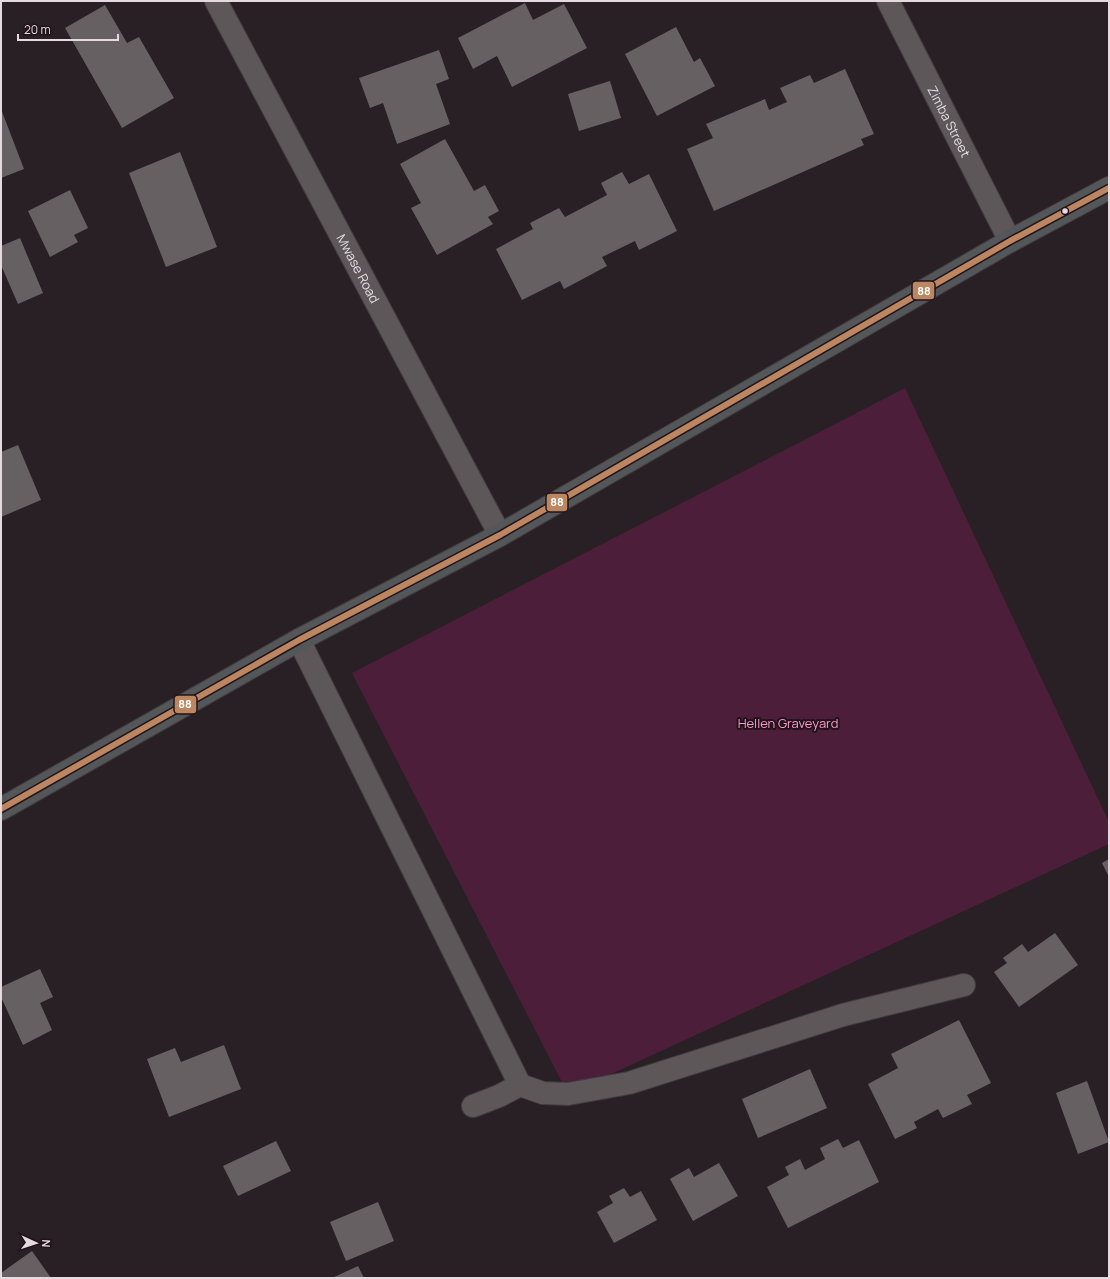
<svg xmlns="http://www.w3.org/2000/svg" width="1110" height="1279" font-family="Manrope,sans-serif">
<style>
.green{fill:#4d1e3a}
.building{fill:#676063}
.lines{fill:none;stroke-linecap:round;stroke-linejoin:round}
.minor-casing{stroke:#433c3f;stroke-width:24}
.major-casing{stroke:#433c3f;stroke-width:24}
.minor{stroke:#5d575a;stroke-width:22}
.major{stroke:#53575a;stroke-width:22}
.bus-1-casing{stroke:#22131b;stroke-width:9}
.bus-1{stroke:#bb8660;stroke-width:6}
.bus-dot{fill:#e5dae0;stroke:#22131b;stroke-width:1.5}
.labels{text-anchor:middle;stroke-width:4;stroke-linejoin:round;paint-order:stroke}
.street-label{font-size:13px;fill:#e5dae0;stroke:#22131b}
.park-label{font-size:13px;fill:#ff97d1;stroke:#22131b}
.line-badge{stroke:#22131b;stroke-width:1.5}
.badge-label{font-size:11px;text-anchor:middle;font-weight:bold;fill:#fff}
</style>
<rect width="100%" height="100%" fill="#282024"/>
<path class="green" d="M905,388L1109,822V844L568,1094L352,673Z"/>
<path class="building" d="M525,3L533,20L564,4L587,48L512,87L497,56L473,69L458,38Z
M105,5L127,43L139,37L174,98L122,128L65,28Z
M676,27L694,62L700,58L715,86L657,116L625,54Z
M439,50L449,79L436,84L450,124L397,144L383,103L370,108L359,78Z
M845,69L874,134L861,139L864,145L714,211L687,149L713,138L706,124L765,99L769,110L787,102L780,88L810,75L814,83Z
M610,81L621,118L579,131L568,94Z
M1,109L24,169L1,178Z
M445,139L474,191L485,185L499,211L488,217L493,224L437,255L411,208L421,203L400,164Z
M180,152L217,247L166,267L129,173Z
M622,172L629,184L649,174L677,231L639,250L635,241L602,257L607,266L564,289L560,281L522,300L496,249L533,229L530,223L559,208L565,217L607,195L601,183Z
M70,190L88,228L74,235L78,242L50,257L28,211Z
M20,238L43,293L18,304L1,265V246Z
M18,445L41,500L1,517V452Z
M1109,859V877L1102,863Z
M1055,933L1078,965L1019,1007L994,972L1007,963L1003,958L1022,944L1028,952Z
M40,969L53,997L40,1003L52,1030L23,1045L1,997V987Z
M959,1020L991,1083L967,1095L972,1104L943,1118L938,1109L914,1122L917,1128L895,1139L868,1084L898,1068L891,1054Z
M224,1045L241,1089L169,1117L147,1059L175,1048L181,1062Z
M810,1069L827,1108L758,1138L742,1099Z
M1087,1081L1109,1142L1078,1154L1056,1093Z
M838,1139L843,1148L859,1140L879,1182L788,1228L767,1187L789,1175L785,1167L800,1159L805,1170L825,1159L820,1148Z
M276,1141L291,1171L238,1196L223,1166Z
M719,1163L738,1196L693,1221L670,1179L689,1168L694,1177Z
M624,1188L630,1197L641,1191L657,1220L614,1243L597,1212L613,1203L609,1196Z
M378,1202L394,1241L346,1261L330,1222Z
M32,1251L51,1278H1V1273Z
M358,1266L364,1278H332Z"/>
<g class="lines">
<g class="minor-casing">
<g id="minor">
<path id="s1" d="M216,1L500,535"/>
<path id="s2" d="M888,1L1010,241"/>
<path d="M299,640L520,1085L499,1096L473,1106"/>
<path d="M520,1085L543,1093L568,1094L629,1083L843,1015L964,985"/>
</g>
</g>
<g class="major-casing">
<path id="major" d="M1,809L299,640L500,535L1010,241L1109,188"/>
</g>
<use href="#minor" class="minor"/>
<use href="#major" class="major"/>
<g class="bus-1-casing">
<path id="bus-1" d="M1,809L299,640L500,535L1010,241L1109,188"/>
</g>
<use href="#bus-1" class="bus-1"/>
</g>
<circle class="bus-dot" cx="1065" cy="211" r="3.5"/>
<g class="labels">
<g class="street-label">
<text dy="5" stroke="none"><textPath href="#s2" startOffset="135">Zimba Street</textPath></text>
<text dy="5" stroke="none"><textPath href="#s1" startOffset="303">Mwase Road</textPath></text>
</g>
<g class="park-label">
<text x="788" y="728">Hellen Graveyard</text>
</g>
</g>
<g class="line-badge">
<rect x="912" y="281" width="23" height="19" rx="4" fill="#bb8660"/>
<rect x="546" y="493" width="22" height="19" rx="4" fill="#bb8660"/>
<rect x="174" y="695" width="23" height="19" rx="4" fill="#bb8660"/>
</g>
<g class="badge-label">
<text x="924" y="295">88</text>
<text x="557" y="506">88</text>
<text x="185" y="708">88</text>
</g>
<rect width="1110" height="1279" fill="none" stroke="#e5dae0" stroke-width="4"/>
<g transform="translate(36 1243) rotate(93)" stroke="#22131b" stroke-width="3" paint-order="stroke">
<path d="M0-3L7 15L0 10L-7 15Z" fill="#e5dae0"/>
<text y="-6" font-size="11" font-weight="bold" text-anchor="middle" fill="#e5dae0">N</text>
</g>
<path d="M18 34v6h100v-6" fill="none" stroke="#e5dae0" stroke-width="2"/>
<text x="24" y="34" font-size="12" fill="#e5dae0" stroke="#22131b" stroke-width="3" paint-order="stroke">20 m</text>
</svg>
